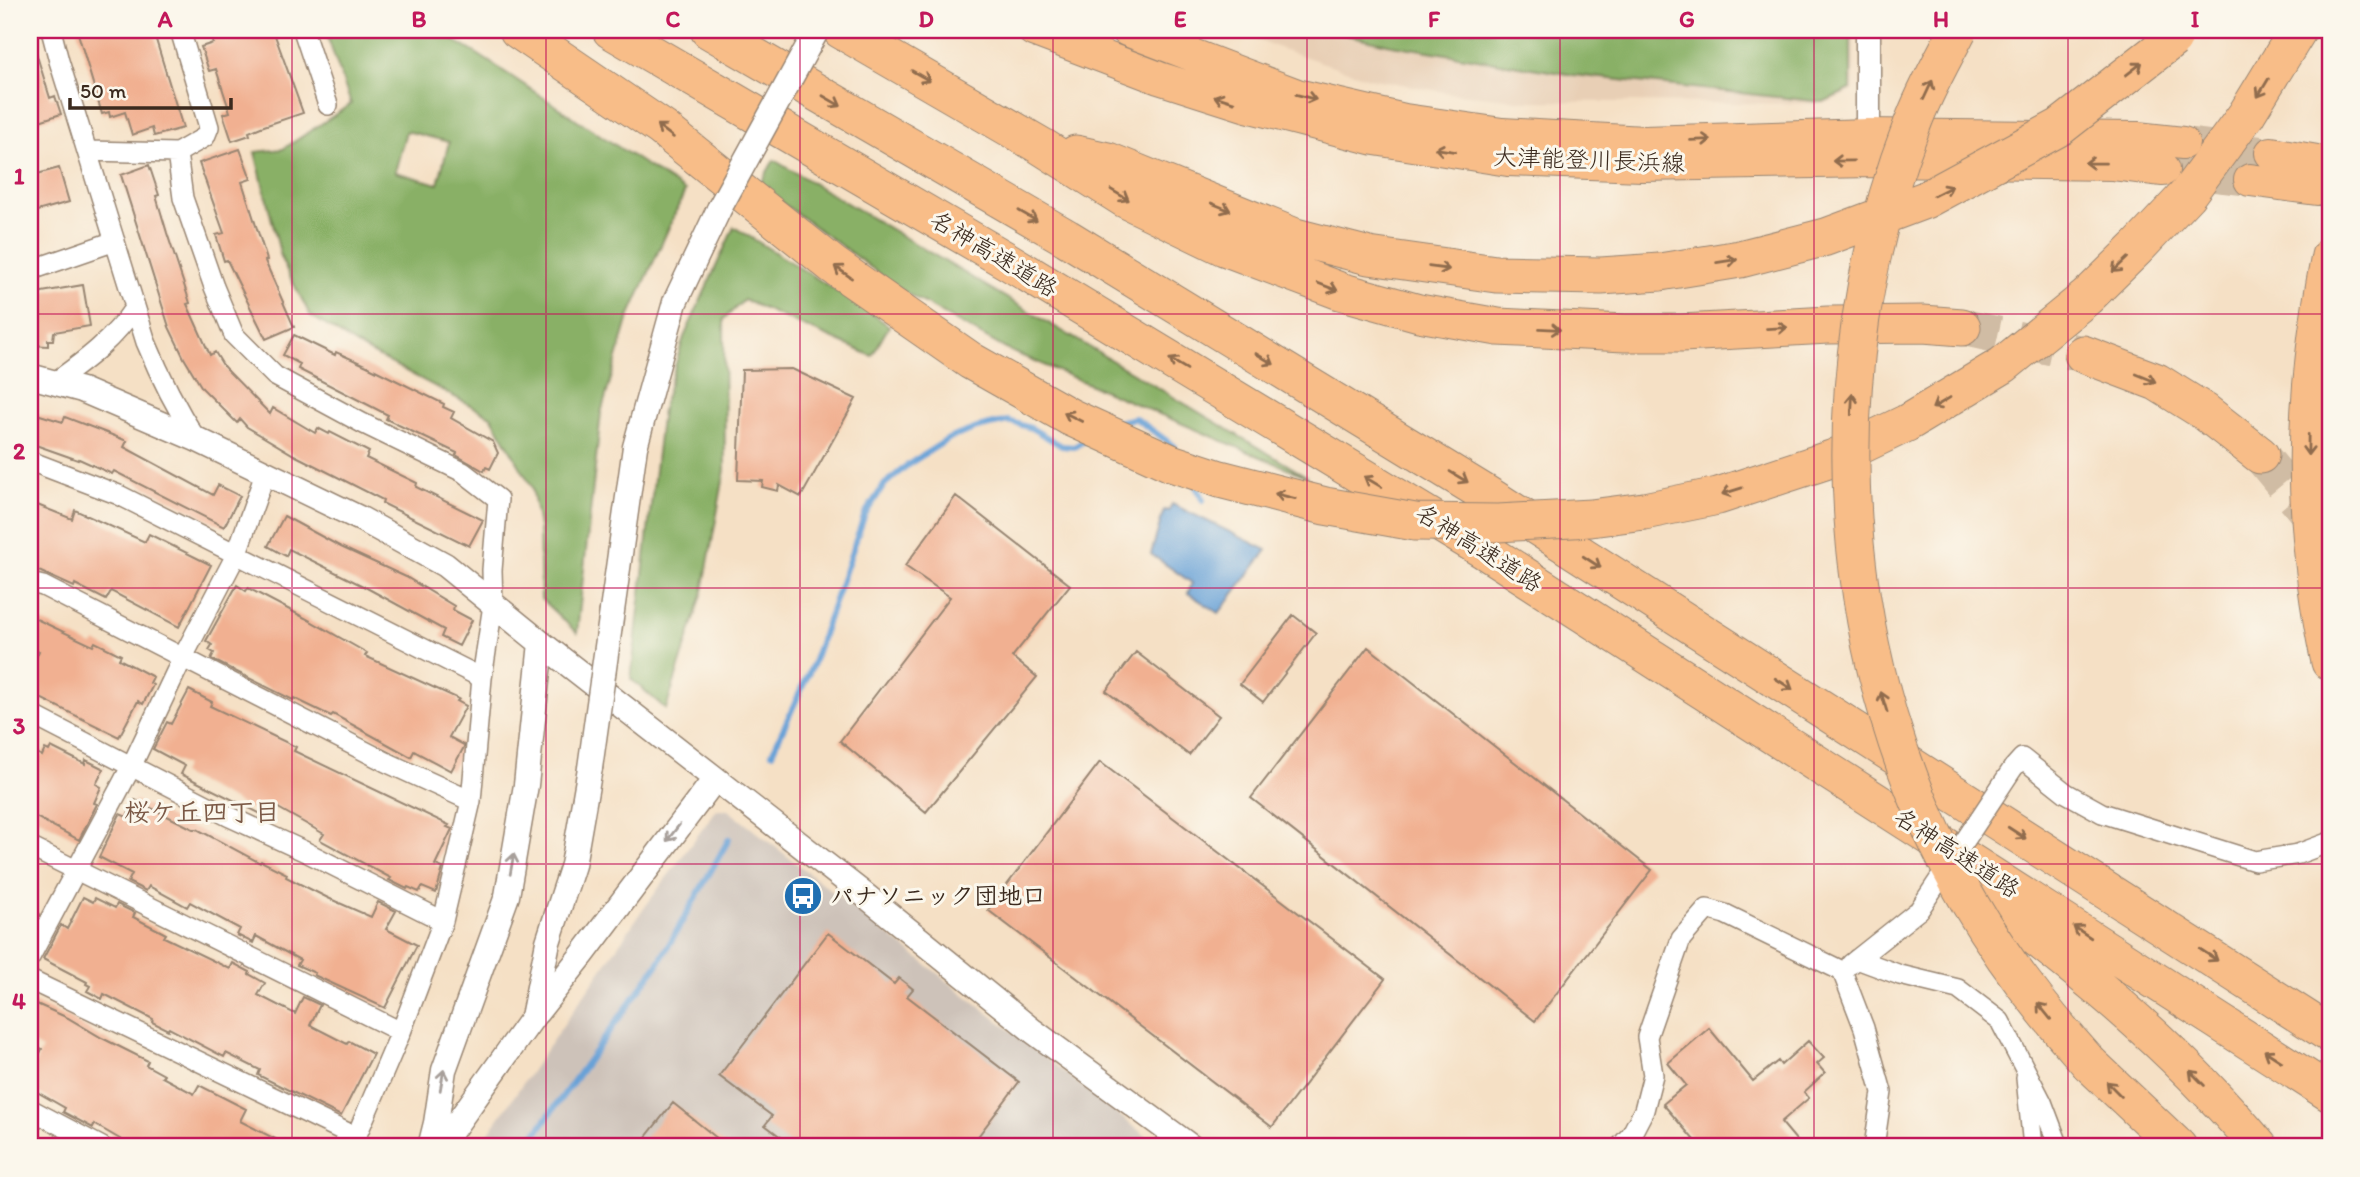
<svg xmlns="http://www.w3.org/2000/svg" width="2360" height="1177" font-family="Itim,'Klee One',sans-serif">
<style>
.built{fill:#e8cfb5}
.industrial{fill:#cdc2b9}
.forest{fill:#89b066;stroke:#626d42;stroke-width:2;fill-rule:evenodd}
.water{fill:#68a1d7;stroke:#52667a;stroke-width:2}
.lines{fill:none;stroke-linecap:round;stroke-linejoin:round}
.stream{stroke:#68a1d7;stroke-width:6}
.building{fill:#f1b091}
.primary-tunnel{stroke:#d0bca4;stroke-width:32;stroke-dasharray:32 16;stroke-linecap:butt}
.motorway-tunnel{stroke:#d0bca4;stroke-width:37;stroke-dasharray:37 18;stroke-linecap:butt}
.minor-casing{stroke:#988572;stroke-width:22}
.tertiary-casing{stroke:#988572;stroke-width:27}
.primary-casing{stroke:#988572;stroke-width:34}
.motorway-casing{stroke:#988572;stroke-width:39}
.minor{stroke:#fff;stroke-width:19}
.tertiary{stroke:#fff;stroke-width:24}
.primary{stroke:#f8bd88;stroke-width:32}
.motorway{stroke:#f8bd88;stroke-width:37}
.minor-bridge-casing{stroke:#988572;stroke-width:22;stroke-linecap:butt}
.tertiary-bridge-casing{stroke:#988572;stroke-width:27;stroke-linecap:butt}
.motorway-bridge-casing{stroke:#988572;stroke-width:39;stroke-linecap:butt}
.minor-bridge{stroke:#fff;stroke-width:19}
.tertiary-bridge{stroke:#fff;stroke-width:24}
.motorway-bridge{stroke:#f8bd88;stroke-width:37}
.oneway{stroke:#906c4e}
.oneway2{stroke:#a79f9a}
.grid{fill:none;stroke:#c2185b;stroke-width:2;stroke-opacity:0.55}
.labels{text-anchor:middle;stroke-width:6;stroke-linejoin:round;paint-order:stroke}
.street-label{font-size:24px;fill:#3b2a1e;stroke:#fbf7ec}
.poi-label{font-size:24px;font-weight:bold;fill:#3b2a1e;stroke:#fbf7ec;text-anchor:start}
.neighbourhood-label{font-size:26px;font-weight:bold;fill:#7b5946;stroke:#fbf7ec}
.neatline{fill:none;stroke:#c2185b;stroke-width:2.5}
.grid-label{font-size:23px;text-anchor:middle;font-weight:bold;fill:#c2185b}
</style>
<rect width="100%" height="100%" fill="#fbf7ec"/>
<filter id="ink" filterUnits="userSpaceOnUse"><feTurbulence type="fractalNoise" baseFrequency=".0143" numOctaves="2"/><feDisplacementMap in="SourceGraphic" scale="14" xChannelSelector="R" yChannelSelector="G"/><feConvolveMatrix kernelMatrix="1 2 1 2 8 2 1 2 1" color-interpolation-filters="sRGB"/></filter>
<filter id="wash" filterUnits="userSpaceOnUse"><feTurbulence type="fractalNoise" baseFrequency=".00686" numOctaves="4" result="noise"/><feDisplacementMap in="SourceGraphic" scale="28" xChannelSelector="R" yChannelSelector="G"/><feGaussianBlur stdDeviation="1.57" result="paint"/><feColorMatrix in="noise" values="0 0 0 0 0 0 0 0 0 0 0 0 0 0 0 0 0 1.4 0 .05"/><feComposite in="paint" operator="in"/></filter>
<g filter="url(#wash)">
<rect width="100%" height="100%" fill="#f5e0c5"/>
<path class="built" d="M1226,30H1855L1854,91L1824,104L1525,101L1450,93L1369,78Z"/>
<path class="industrial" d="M717,809L728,810L1160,1147H479L642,911Z"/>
<path class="forest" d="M325,30H436L479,55L685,191L629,317L601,413L577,633L541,599L539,527L532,487L491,416L358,346L310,315L282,261L255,152L283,149L351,104ZM406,131L449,142L438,184L395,172Z
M1325,30H1851V89L1823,102L1574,75L1392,45Z
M774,160L1308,477L1006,349L903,291L759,186Z
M734,227L866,309L889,326L872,356L744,300L724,319L725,470L703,591L666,709L631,679L662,409L684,337Z"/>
<path class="water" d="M1172,504L1267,550L1219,613L1188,593L1192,583L1151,554L1164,510L1169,511Z"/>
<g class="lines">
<path class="stream" d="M1114,423L1135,418L1174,446
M1196,487L1203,500
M772,753L812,666L865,514L885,484L909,464L950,438L977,428L1008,421L1031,428L1062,446L1074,447L1087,439
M526,1147L658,964L729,839"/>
</g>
<g id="blocks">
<path class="building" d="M77,30H153L183,128L154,136L152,128L132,135L125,112L110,117L109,112L102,114Z
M264,30H273L303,113L261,127L249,132L250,135L232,141L223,114L230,112L216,69L209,71L201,47L213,43L211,37L230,31L233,38L237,39Z
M34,46L50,98L55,96L61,114L30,124V47Z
M240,149L251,179L242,182L267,260L265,261L294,327L266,339L227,260L224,261L216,235L224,233L199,163Z
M149,165L159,195L156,196L167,233L190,303L187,304L210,355L215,352L224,367L270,414L273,408L315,433L318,428L329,434L330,432L369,452L366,458L417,483L416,487L483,520L469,546L382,503L383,500L294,455L247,427L240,419L237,423L202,388L184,358L169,327L121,175Z
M59,168L69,202L30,213V176Z
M83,285L90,326L54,332L53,340H48V346L30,345V294Z
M294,335L335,355L336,352L367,366L444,404L443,407L454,412L451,418L493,442L498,453L490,469L486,467L484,471L456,455L457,453L386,419L388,415L298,369L300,364L283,355Z
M792,369L856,399L801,497L779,485L778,491L762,487L763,481L738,480L742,370Z
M30,412L63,422L65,417L112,435L127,441L124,447L213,495L218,485L240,496L224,527L114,471L112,474L79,459L78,460L30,443Z
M956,496L1070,585L1012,657L1037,677L926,812L840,741L950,597L905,566Z
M30,502L72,519L75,510L145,542L149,534L211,565L179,627L111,591L106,600L75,584L74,587L30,567Z
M284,516L341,547L406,577L454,606L453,610L472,620L459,646L441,637L444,630L365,587L289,549L286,556L268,546Z
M237,585L246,591L248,588L305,618L367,653L365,656L459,699L457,701L466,706L449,737L464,745V747L451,771L414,751L411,757L333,714L331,716L294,698L293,700L211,659L214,653L209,650L212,645L206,641Z
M1293,615L1316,633L1263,702L1240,684Z
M30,616L93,646L95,642L121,655L119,659L153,677L150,683L153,685L143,704L138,701L119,737L30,693V671L39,651L30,647Z
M1368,647L1652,870L1535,1021L1251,798Z
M1136,652L1219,716L1189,755L1106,691Z
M189,690L212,702L210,706L296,747L294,751L449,825L447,827L452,829L435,865L443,868L436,893L422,887L419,892L408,887L407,889L389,880L391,878L320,840L324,834L273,805L270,810L264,807L261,814L181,774L185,766L153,749L167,722L171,724Z
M51,747L85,764L86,760L104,769L96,784L101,787L94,803L97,804L79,840L30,814V769L37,753L42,756L45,749L49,751Z
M1100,762L1385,979L1272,1127L988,910Z
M135,800L193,829H197L260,863L261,861L287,874L286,877L328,898L371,917L378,902L396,911L386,929L417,945L385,1008L314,975L315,973L297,965L300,960L256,936L253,943L237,935L240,929L190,902L187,907L149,886L146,891L128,882L132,874L99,857L120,814L127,817Z
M83,897L93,902L95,898L115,908L117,904L135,913L133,917L166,934L164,937L230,969L233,963L250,972L249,974L265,983L258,995L295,1014L303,997L320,1005L310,1025L347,1044L349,1041L373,1054L341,1116L258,1075L260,1070L226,1053L224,1057L169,1028L168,1030L152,1022L153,1019L104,994L102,999L87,991L90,986L86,984L87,982L43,959L61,925L67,929Z
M30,909L39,914L30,931Z
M828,933L894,984L899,978L913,989L907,996L1019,1082L970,1147H794L765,1125L772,1116L719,1076Z
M30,1001L68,1018L102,1038L148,1061L146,1065L164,1075L162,1077L194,1094L199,1085L246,1109L240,1121L291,1147H122L125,1142L94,1124L93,1128L63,1112L65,1108L30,1088V1074L42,1049L30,1042Z
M1709,1028L1753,1081L1778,1061L1781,1065L1808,1041L1824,1058L1817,1064L1825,1073L1804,1092L1809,1098L1781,1122L1802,1147H1700L1663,1104L1686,1085L1668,1063Z
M673,1103L728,1147H638Z"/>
</g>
</g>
<g filter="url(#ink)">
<use href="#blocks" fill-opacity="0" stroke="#988572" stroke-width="2"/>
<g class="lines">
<path class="primary-tunnel" d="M2183,143L2271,153
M2163,170L2250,180"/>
<path class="motorway-tunnel" d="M1962,327L2083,354
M2260,455L2322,530"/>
<g class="minor-casing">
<path id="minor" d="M51,30L59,61L146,342C160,376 176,408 196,439
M303,30L328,105
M88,151L177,153L205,137L209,127L180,30
M177,153L183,198L214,287L234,335L275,376L362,423L463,472L498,499L492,570L493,605L482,678L471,801L443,921L401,1032L356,1137L348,1147
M30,267L37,268L115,241
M55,382C86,360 114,339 135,307
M30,461L119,495L482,678
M30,583L43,586L386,762L471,801
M30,714L228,816L306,852L443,921
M2013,768L2022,758L2066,793L2102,813L2255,861L2298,854L2330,842
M30,847L401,1032
M30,957L131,767L182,659L236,555L265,474
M1857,959L1900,975L1958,989L2000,1021L2042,1102L2059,1147
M1851,964L1919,910
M30,980L356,1137
M2026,1078L2033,1147
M30,1109L102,1147
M1620,1147L1631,1135L1644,1110L1653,1075L1647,1037L1681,939L1707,909L1725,914L1842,971L1864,1028L1882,1092L1874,1147"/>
</g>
<g class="tertiary-casing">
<path id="tertiary" d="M1868,135V30
M30,376L82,390L196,439L361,519L445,565L541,643L866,896L1033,1031L1191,1147
M612,611L635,447L675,302L719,209
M537,1012L583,954L715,779
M430,1147L436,1123L444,1070L507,896L526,785L541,643
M440,1147L533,1017L548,942L573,865L590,768"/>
</g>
<g class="primary-casing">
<path id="primary" d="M1033,30L1159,78L1247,106L1375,139L1508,160L1642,165L1876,161L2113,164L2163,170
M1127,30L1297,95L1405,120L1502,134L1644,142L1868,135L2137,138L2183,143
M2271,153L2323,162
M2250,180L2317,189"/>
</g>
<g class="motorway-casing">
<path id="motorway" d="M518,30L662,128L833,265L899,311
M611,30L1009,262L1484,550L2330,1093
M709,30L1067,238L1494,499L2330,1034
M841,30L1041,146L1125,199L1224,247L1340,291L1419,313L1498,327L1625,333H1682L1828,325L1923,324L1962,327
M1076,154L1108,161L1295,237L1369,256L1496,274L1601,276L1660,272
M2330,256C2302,397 2300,521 2330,662
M2083,354L2157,382L2205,412L2260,455
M1644,511L1718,496L1834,458L1907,423L2003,365L2087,297L2138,247L2187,195L2246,115L2298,30
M1957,879C2067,957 2173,1044 2259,1147
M2089,1063L2178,1147"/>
</g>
<use href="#minor" class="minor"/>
<use href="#tertiary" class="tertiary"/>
<use href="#primary" class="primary"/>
<use href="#motorway" class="motorway"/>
<g class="minor-bridge-casing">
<path id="minor-bridge" d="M1919,910L2013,768"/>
</g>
<g class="tertiary-bridge-casing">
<path id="tertiary-bridge" d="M719,209L817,30
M590,768L612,611"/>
</g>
<g class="motorway-bridge-casing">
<path id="motorway-bridge" d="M1958,30C1942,61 1924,92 1912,125C1815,374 1833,670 1969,902C2003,960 2044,1013 2089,1063
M1660,272L1740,259L1826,237L1925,200L2060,127L2173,39
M899,311L971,361L1070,417L1171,463L1220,479L1325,506L1415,522L1498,523L1591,518L1644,511"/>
</g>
<use href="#minor-bridge" class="minor-bridge"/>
<use href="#tertiary-bridge" class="tertiary-bridge"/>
<use href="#motorway-bridge" class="motorway-bridge"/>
</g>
<defs><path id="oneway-shaft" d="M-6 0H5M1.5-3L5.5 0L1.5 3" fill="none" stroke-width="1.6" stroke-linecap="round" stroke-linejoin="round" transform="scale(1.75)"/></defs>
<g class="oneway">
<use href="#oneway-shaft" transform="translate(2134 69) rotate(-38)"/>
<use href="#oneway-shaft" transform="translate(921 76) rotate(30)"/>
<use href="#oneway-shaft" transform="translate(2263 88) rotate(121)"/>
<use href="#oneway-shaft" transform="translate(1928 90) rotate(-65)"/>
<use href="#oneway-shaft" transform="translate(1306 97) rotate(14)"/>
<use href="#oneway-shaft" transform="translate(1224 99) rotate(-163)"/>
<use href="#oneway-shaft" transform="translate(832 101) rotate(30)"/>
<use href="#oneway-shaft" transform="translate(665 131) rotate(-143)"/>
<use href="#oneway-shaft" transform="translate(1701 140) rotate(-2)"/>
<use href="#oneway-shaft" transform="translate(1445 150) rotate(-171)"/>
<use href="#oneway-shaft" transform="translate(1843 161) rotate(179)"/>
<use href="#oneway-shaft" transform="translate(2095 163) rotate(-179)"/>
<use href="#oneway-shaft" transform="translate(1943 191) rotate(-27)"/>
<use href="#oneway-shaft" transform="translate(1120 195) rotate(31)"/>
<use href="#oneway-shaft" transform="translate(1221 207) rotate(22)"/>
<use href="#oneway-shaft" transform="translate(1028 216) rotate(30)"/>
<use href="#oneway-shaft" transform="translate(1727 261) rotate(-9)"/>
<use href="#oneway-shaft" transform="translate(2120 265) rotate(136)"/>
<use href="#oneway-shaft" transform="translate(1439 268) rotate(8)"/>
<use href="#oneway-shaft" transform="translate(843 272) rotate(-145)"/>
<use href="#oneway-shaft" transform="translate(1328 287) rotate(21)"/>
<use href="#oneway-shaft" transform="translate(1777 328) rotate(-3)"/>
<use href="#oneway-shaft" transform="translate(1550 329) rotate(3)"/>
<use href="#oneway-shaft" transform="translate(1265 359) rotate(31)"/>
<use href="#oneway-shaft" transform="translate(1178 364) rotate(-149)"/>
<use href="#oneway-shaft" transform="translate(2146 378) rotate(22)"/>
<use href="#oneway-shaft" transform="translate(1941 403) rotate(149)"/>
<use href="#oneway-shaft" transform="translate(1852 404) rotate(-87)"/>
<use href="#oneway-shaft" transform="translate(1073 417) rotate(-153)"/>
<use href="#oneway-shaft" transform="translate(2308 445) rotate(91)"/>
<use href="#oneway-shaft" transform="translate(1459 477) rotate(31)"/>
<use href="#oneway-shaft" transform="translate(1373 482) rotate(-149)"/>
<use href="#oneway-shaft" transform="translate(1732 491) rotate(163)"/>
<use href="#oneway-shaft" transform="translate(1285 496) rotate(-166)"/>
<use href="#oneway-shaft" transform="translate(1592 562) rotate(33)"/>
<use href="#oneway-shaft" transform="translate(1784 684) rotate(33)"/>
<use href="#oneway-shaft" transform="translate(1884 702) rotate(-107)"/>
<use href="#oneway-shaft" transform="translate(2017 833) rotate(33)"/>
<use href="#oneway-shaft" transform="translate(2082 932) rotate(-147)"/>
<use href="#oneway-shaft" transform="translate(2209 955) rotate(33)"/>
<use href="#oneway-shaft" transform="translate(2044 1011) rotate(-129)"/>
<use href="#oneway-shaft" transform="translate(2273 1056) rotate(-147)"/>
<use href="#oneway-shaft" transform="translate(2197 1078) rotate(-135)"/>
<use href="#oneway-shaft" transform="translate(2114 1089) rotate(-135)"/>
</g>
<g class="oneway2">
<use href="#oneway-shaft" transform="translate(673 833) rotate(128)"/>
<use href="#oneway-shaft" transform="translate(512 864) rotate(-80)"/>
<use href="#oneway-shaft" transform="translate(442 1080) rotate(-80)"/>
</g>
</g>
<path class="grid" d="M292,30V1147M546,30V1147M800,30V1147M1053,30V1147M1307,30V1147M1560,30V1147M1814,30V1147M2068,30V1147M30,314H2330M30,588H2330M30,864H2330"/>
<defs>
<g id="bus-disc" transform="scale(2.0125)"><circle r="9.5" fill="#1f6fb2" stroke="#fbf7ec"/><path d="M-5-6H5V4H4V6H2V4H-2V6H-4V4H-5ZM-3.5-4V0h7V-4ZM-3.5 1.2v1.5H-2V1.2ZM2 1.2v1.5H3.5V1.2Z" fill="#fff"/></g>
</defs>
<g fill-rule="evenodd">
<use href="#bus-disc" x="803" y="896"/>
</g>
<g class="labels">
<g class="street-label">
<text transform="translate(1589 160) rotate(2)" y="8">大津能登川長浜線</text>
<text transform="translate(994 254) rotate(31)" y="8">名神高速道路</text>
<text transform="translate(1479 548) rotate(32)" y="8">名神高速道路</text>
<text transform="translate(1957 853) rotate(33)" y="8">名神高速道路</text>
</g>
<g class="poi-label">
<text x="830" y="904">パナソニック団地口</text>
</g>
<g class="neighbourhood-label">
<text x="202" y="821">桜ケ丘四丁目</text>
</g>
</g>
<rect width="2360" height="1177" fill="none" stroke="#fbf7ec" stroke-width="77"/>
<path d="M70 98v10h161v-10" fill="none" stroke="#3b2a1e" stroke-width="3.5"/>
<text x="80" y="98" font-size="21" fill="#3b2a1e" stroke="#fbf7ec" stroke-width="5" paint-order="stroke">50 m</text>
<rect x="38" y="38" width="2284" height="1100" class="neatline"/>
<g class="grid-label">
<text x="165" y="27">A</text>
<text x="419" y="27">B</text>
<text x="673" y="27">C</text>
<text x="926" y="27">D</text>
<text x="1180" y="27">E</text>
<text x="1434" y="27">F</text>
<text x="1687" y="27">G</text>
<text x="1941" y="27">H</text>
<text x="2195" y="27">I</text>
<text x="19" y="184">1</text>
<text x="19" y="459">2</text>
<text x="19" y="734">3</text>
<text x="19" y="1009">4</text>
</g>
</svg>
